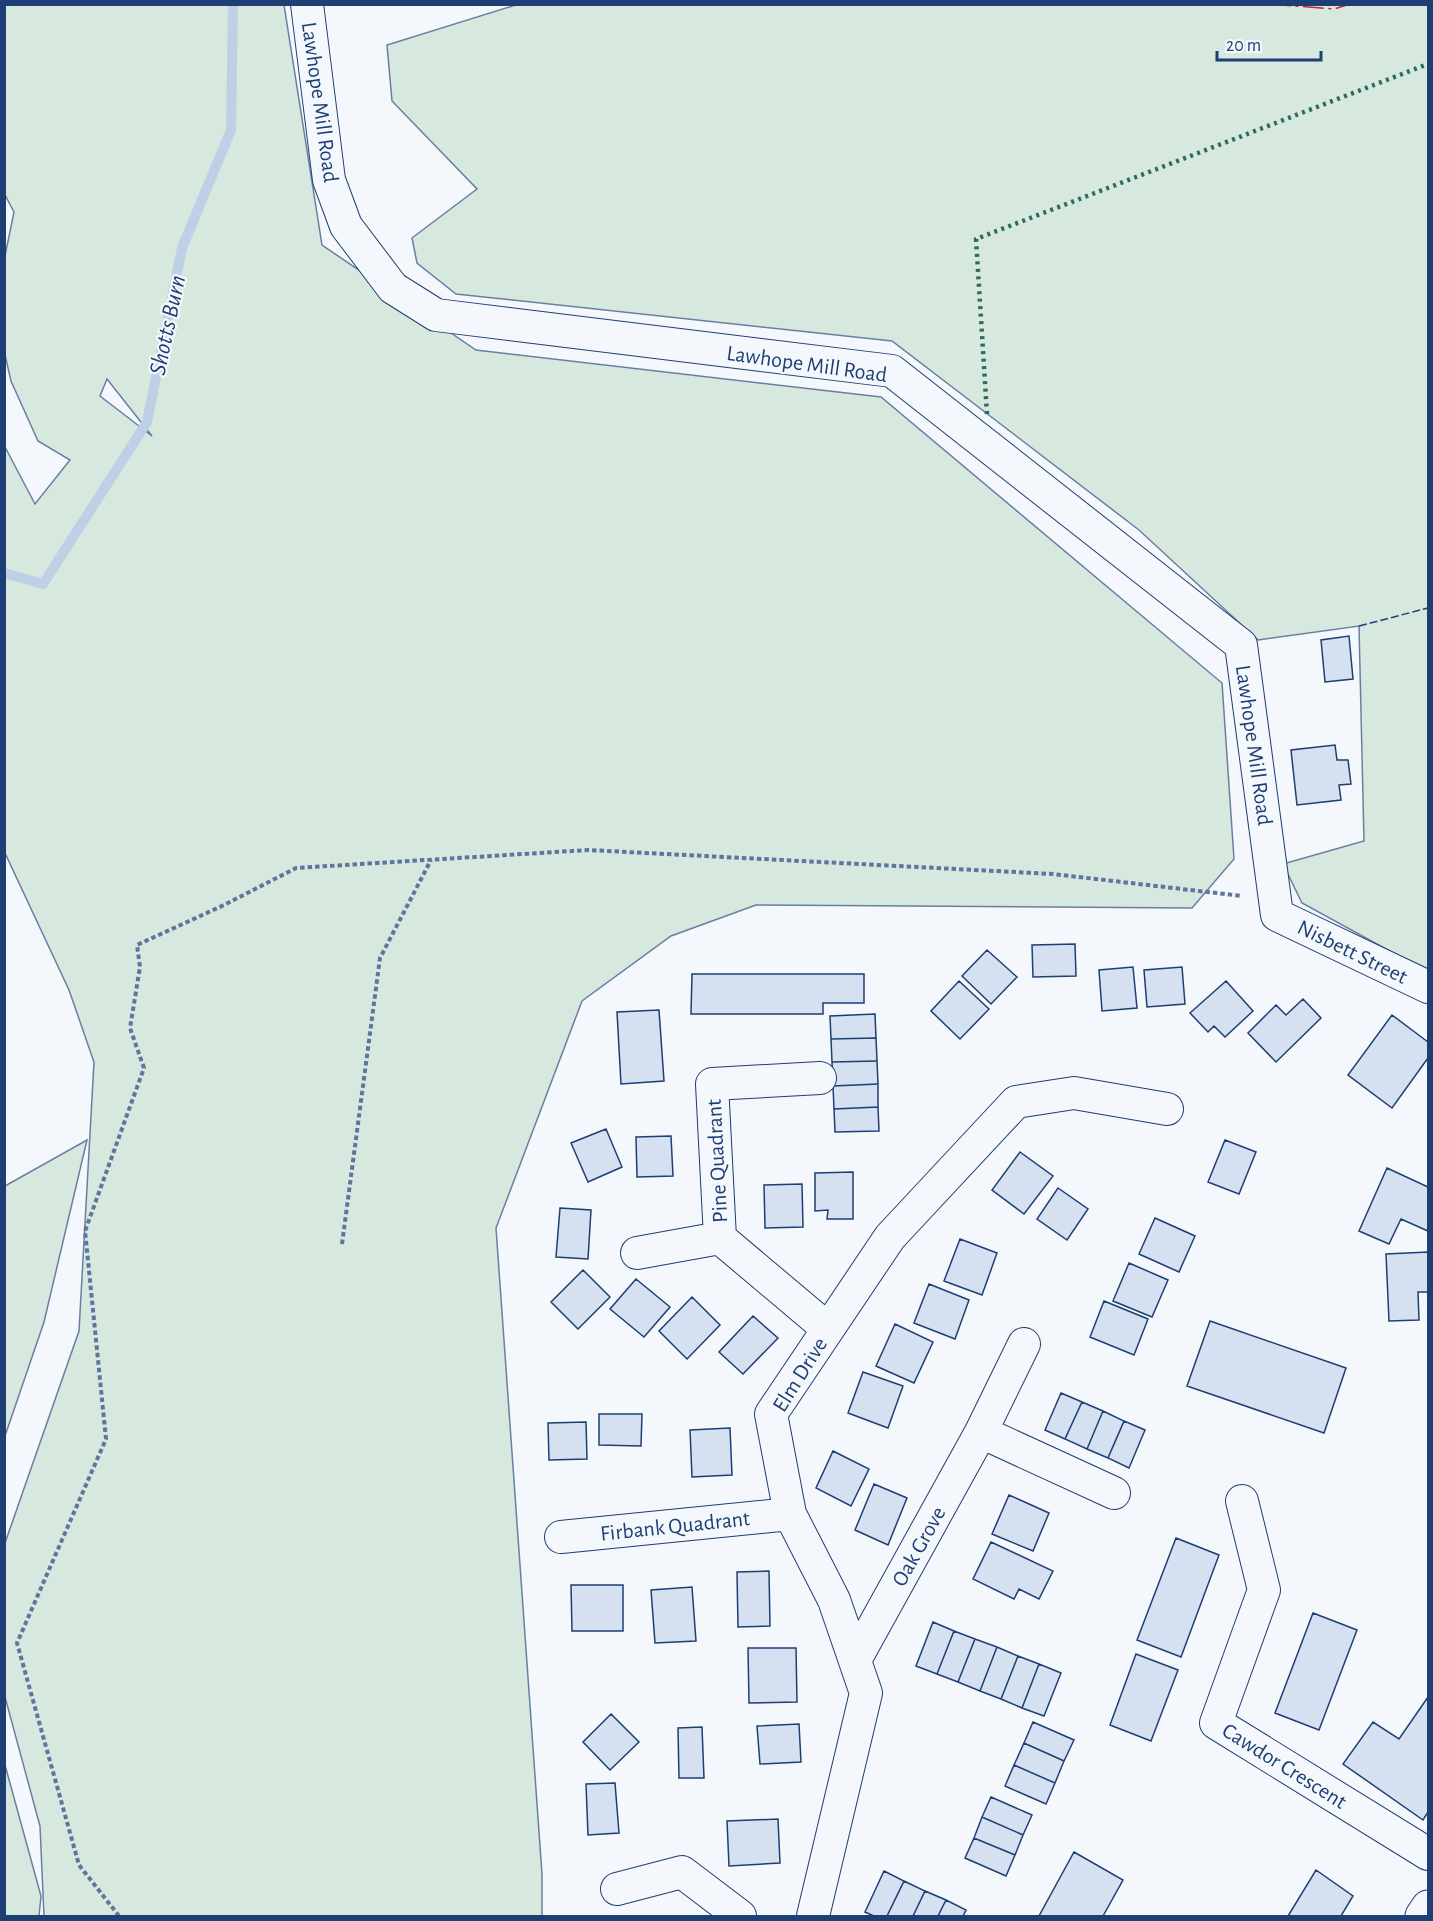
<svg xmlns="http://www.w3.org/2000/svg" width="1433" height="1921" font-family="'Alegreya Sans',sans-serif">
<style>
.green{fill:#d7e8df;stroke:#687fa3;stroke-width:1.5;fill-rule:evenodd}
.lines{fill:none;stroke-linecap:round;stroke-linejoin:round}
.stream{stroke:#bed0e5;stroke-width:10}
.building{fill:#d5e0f0;stroke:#1d3f73;stroke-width:1.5}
.minor-casing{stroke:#1d3f73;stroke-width:34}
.primary-casing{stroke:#1d3f73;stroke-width:35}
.path{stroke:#5e769c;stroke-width:4;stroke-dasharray:4.5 3;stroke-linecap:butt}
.minor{stroke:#f4f7fb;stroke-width:32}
.primary{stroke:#f4f7fb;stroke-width:33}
.hedge{stroke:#2c6c60;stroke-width:4.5;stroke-dasharray:3 4.5;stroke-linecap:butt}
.fence{stroke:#1d3f73;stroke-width:1.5;stroke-dasharray:8 3;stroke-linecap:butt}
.power{stroke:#c62828;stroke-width:1.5;stroke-dasharray:21 4.5 3 4.5;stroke-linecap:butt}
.labels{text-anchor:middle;stroke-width:4.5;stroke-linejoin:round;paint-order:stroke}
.street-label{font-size:22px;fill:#1d3f73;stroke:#f4f7fb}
.water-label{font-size:24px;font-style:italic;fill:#1d3f73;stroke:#f4f7fb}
</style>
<rect width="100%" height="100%" fill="#f4f7fb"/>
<path class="green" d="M519,4L1428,5V972L1302,903L1283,864L1364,841L1359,626L1258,640L1139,530L892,341L456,294L417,263L412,238L477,189L392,101L387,45Z
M5,5H284L322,245L476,350L881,397L1222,683L1234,859L1192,908L756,905L671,936L582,1001L496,1228L542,1874V1916H44L40,1826L5,1697V1543L79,1331L94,1062L69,990L5,853L4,445L35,504L70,460L38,441L11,381L5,355V256L14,212L4,193ZM107,379L152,436L100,396Z
M87,1140L44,1322L5,1436V1186Z
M5,1765L41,1896L39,1916H5Z"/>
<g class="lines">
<path class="stream" d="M4,573L43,584L147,422L182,248L231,130L233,4"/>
</g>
<path class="building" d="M1349,636L1353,679L1325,682L1321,640Z
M1335,745L1337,760H1348L1351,784L1339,785L1341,800L1297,805L1291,750Z
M1075,944L1076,976L1033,977L1032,945Z
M987,950L1017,977L991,1004L962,976Z
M1133,967L1137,1008L1102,1011L1099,970Z
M1182,967L1185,1004L1147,1007L1144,970Z
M692,974H864V1003H823V1014H691Z
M959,981L989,1009L960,1039L931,1011Z
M1226,981L1253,1011L1225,1037L1214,1026L1208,1032L1190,1013Z
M1303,999L1321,1018L1276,1062L1248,1033L1276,1005L1286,1015Z
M659,1010L664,1081L621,1084L617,1012Z
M875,1014L876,1038L831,1039L830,1016Z
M1392,1015L1428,1042V1058L1392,1108L1348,1075Z
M876,1038L877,1061L832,1062L831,1039Z
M877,1061L878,1084L833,1086L832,1062Z
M878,1084V1107L834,1109L833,1086Z
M878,1107L879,1131L835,1132L834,1109Z
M606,1129L622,1167L588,1182L571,1143Z
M671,1136L673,1176L637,1177L636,1137Z
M1225,1140L1256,1152L1239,1194L1208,1182Z
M1020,1152L1053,1176L1024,1214L992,1190Z
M1387,1168L1428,1187V1231L1401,1219L1389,1244L1359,1231Z
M853,1172V1219H827L828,1210L815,1211V1173Z
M802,1184L803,1227L765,1228L764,1185Z
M1058,1188L1088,1209L1067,1240L1037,1219Z
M560,1208L591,1210L588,1259L556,1257Z
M1155,1218L1195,1236L1179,1272L1139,1254Z
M960,1239L997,1253L982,1295L944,1281Z
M1428,1252V1292H1418L1419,1320L1389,1321L1386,1254Z
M1129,1263L1168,1280L1152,1317L1113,1301Z
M583,1270L610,1297L578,1329L551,1302Z
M636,1279L670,1307L644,1337L610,1309Z
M929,1284L969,1300L955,1339L914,1323Z
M692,1297L720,1325L687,1359L659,1331Z
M1104,1301L1148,1319L1134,1355L1090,1337Z
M753,1316L778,1338L743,1374L719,1352Z
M1210,1321L1346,1368L1324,1433L1187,1386Z
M895,1324L933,1342L914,1383L876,1366Z
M863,1372L903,1386L888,1428L848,1413Z
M1061,1393L1082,1402L1065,1439L1045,1430Z
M1082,1402L1103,1411L1087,1449L1065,1439Z
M1103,1411L1124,1421L1108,1458L1087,1449Z
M599,1414H642L641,1446L599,1445Z
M1124,1421L1145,1430L1129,1468L1108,1458Z
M586,1422L587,1459L549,1460L548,1423Z
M730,1428L732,1475L692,1477L690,1430Z
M833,1451L869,1469L851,1506L816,1488Z
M874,1484L907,1498L888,1545L855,1530Z
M1009,1495L1049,1513L1033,1551L992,1534Z
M1176,1538L1219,1555L1181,1657L1137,1640Z
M991,1542L1053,1571L1039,1599L1019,1589L1014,1599L973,1579Z
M769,1571L770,1626L738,1627L737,1572Z
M571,1585H623V1631H572Z
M692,1587L696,1641L655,1643L651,1590Z
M1313,1613L1357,1630L1319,1730L1275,1713Z
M933,1622L954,1631L937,1674L916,1666Z
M954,1631L975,1639L958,1682L937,1674Z
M975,1639L997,1647L980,1691L958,1682Z
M997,1647L1018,1656L1001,1699L980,1691Z
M748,1648H796L797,1702L749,1703Z
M1136,1654L1178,1670L1151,1741L1110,1725Z
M1018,1656L1039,1664L1022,1708L1001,1699Z
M1039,1664L1061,1673L1044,1716L1022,1708Z
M1428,1697V1812L1423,1820L1343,1764L1373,1722L1399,1739Z
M611,1714L639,1742L610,1770L583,1742Z
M1033,1722L1074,1740L1064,1761L1024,1743Z
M799,1724L801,1762L760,1764L757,1726Z
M702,1727L704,1778H679L678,1728Z
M1024,1743L1064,1761L1055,1783L1014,1765Z
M1014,1765L1055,1783L1046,1804L1005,1786Z
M615,1783L619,1833L588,1835L586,1784Z
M991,1797L1032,1815L1023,1835L982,1817Z
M982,1817L1023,1835L1015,1855L974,1838Z
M778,1819L780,1863L729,1866L727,1821Z
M974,1838L1015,1855L1006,1876L965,1858Z
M1074,1852L1123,1880L1103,1916H1039Z
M1316,1870L1353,1896L1341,1916H1288Z
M884,1871L904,1881L887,1916H874L865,1912Z
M904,1881L925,1891L913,1916H887Z
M925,1891L946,1900L938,1916H913Z
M946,1900L966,1910L963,1916H938Z"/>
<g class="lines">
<g class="minor-casing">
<path id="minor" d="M307,4L329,180L346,226L393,288L436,315L892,371L1241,645L1277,915L1428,987
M820,1078L712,1084L720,1238L828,1329
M637,1253L720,1238
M981,1432L1114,1493
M1242,1501L1264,1590L1216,1723L1428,1854
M561,1537L790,1514
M855,1660L981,1432L1024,1344
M617,1889L682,1872L740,1916
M813,1916L866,1693L834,1600L790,1514L771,1414L890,1237L1016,1102L1074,1093L1167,1109"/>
</g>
<g class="primary-casing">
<path id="primary" d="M1422,1916L1428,1907"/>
</g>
<path class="path" d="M342,1244L380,958L431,860
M119,1916L79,1865L17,1643L106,1439L85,1231L144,1068L130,1028L140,967L137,945L224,905L296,868L588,850L1053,874L1242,896"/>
<use href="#minor" class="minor"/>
<use href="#primary" class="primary"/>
<path class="hedge" d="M987,414L976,239L1428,64"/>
<path class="fence" d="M1359,626L1428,608"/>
<path class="power" d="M1270,4L1334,9L1350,4"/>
</g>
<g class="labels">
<g class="street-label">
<text transform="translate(321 102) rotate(82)" y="8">Lawhope Mill Road</text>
<text transform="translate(807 363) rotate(8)" y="8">Lawhope Mill Road</text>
<text transform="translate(1255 745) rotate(82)" y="8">Lawhope Mill Road</text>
<text transform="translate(1353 951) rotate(26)" y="8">Nisbett Street</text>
<text transform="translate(716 1161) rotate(-93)" y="8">Pine Quadrant</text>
<text transform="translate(799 1374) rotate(-58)" y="8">Elm Drive</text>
<text transform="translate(675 1525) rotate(-6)" y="8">Firbank Quadrant</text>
<text transform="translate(918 1546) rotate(-61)" y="8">Oak Grove</text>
<text transform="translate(1285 1765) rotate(32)" y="8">Cawdor Crescent</text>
</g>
<g class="water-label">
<text transform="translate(167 325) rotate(-78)" y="8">Shotts Burn</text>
</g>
</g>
<rect width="1433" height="1921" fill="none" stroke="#1d3f73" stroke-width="12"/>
<path d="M1217 51v9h104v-9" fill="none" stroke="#1d3f73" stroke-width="3"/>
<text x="1226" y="51" font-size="18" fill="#1d3f73" stroke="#f4f7fb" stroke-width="4.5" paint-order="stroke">20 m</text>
</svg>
